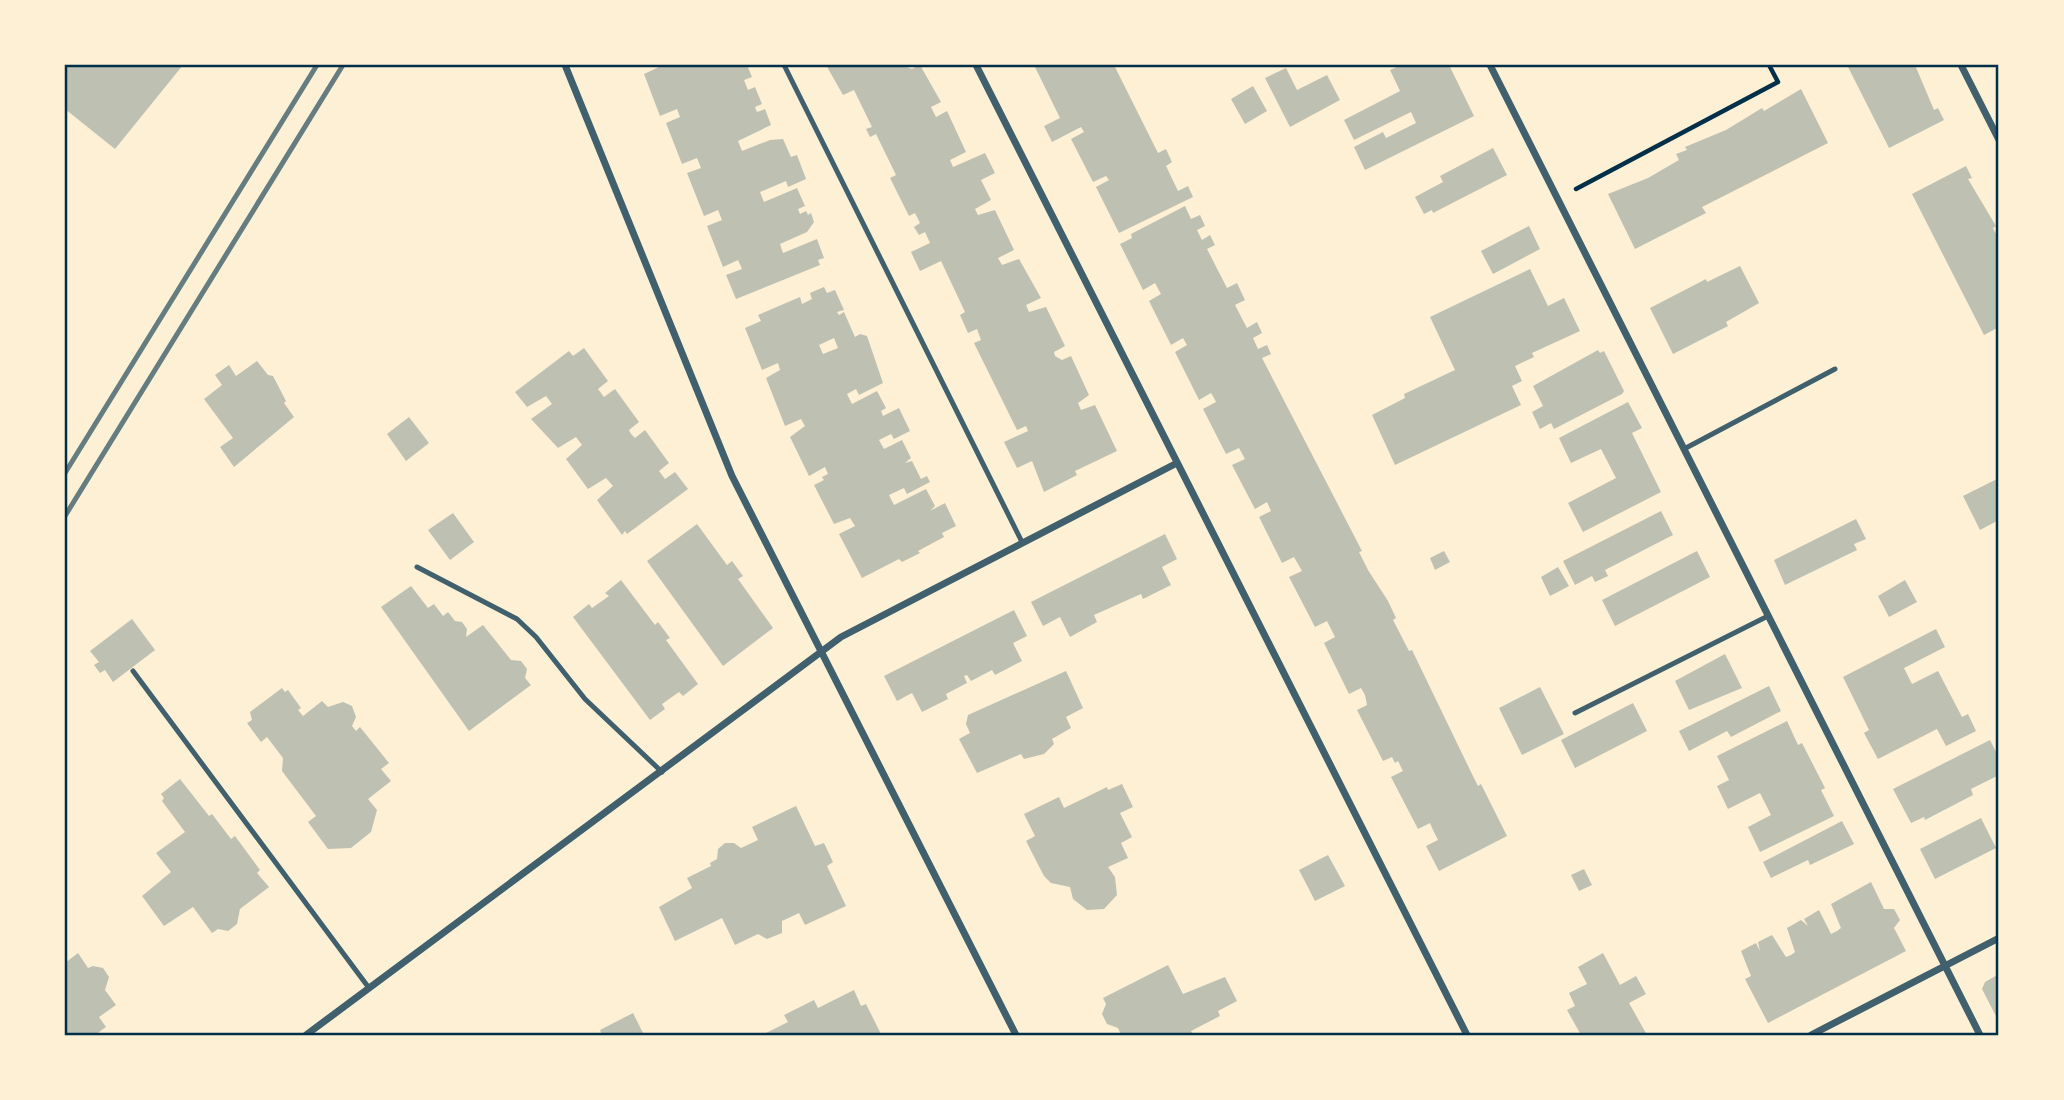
<svg xmlns="http://www.w3.org/2000/svg" width="2064" height="1100" font-family="'Varela Round',sans-serif">
<style>
.building{fill:#bec0b2;fill-rule:evenodd}
.lines{fill:none;stroke-linecap:round;stroke-linejoin:round}
.path{stroke:#003049;stroke-width:4.5}
.service{stroke:#3f606c;stroke-width:5}
.minor{stroke:#3f606c;stroke-width:7}
.rail{stroke:#657d81;stroke-width:5}
.neatline{fill:none;stroke:#003049;stroke-width:2.5}
</style>
<rect width="100%" height="100%" fill="#fdf0d5"/>
<path class="building" d="M65,65H183L115,149L65,109Z
M658,65H747L752,77L744,80L748,90L755,87L762,104L755,107L757,112L765,109L771,125L738,141L742,151L770,140L783,139L791,157L797,155L806,179L788,187L786,181L760,192L764,202L797,188L805,206L798,209L800,214L806,211L808,215L811,213L814,222L807,232L780,244L783,253L817,239L824,258L818,260L820,265L736,299L726,275L742,269L738,260L723,267L707,226L722,220L718,210L704,216L687,173L701,168L697,158L682,164L666,123L680,117L677,109L660,116L644,74L659,67Z
M826,65H901L912,69L920,65L941,102L931,107L936,117L947,111L966,152L950,160L953,167L985,153L995,173L981,180L991,200L975,209L978,215L995,210L1014,250L998,258L1002,265L1019,259L1041,298L1026,305L1029,312L1046,307L1065,346L1054,352L1055,356L1062,360L1071,356L1089,395L1078,403L1081,410L1095,405L1117,451L1075,471L1077,475L1044,492L1032,461L1017,468L1004,442L1028,431L1026,426L1017,430L974,343L981,340L977,329L968,333L960,315L965,312L941,261L920,271L911,252L930,243L925,232L919,235L914,227L920,223L915,213L909,216L890,178L896,175L876,134L870,137L866,129L872,127L854,90L843,95Z
M1034,65H1114L1158,153L1166,149L1172,162L1166,166L1178,191L1188,186L1193,197L1119,233L1096,187L1109,180L1106,176L1093,182L1071,139L1084,132L1081,127L1052,142L1044,126L1060,118Z
M1401,65H1449L1474,116L1365,170L1354,147L1383,132L1386,138L1416,123L1411,112L1354,140L1344,120L1400,91L1390,70Z
M1847,65H1915L1934,110L1938,108L1944,120L1889,148Z
M1286,68L1297,90L1327,75L1340,100L1290,127L1265,78Z
M1253,86L1267,111L1245,124L1231,99Z
M1801,89L1828,143L1702,207L1706,213L1635,249L1608,194L1648,178L1679,160L1676,154L1687,150L1685,147L1726,130L1762,108L1764,111Z
M1493,148L1507,175L1433,213L1432,210L1424,214L1415,197L1443,182L1440,176Z
M1966,166L1972,178L1968,179L1996,226L1993,228L1999,240V327L1984,335L1912,194Z
M1185,206L1191,219L1200,215L1205,226L1197,230L1202,240L1210,235L1215,245L1207,249L1227,288L1237,283L1245,300L1235,305L1247,328L1257,322L1262,333L1253,338L1258,349L1267,345L1271,354L1262,358L1362,551L1359,552L1368,570L1388,601L1396,618L1393,620L1409,651L1412,650L1470,770L1478,786L1481,784L1507,836L1439,871L1426,846L1438,840L1433,830L1430,823L1418,829L1391,777L1403,771L1398,761L1395,763L1392,757L1383,761L1357,710L1367,705L1365,695L1361,688L1349,694L1324,643L1335,637L1327,621L1315,627L1289,577L1302,571L1294,557L1282,563L1259,517L1271,511L1267,502L1255,509L1232,465L1245,459L1239,448L1226,454L1203,409L1216,402L1214,398L1211,393L1199,400L1175,352L1187,345L1183,338L1171,345L1149,301L1161,294L1155,283L1143,290L1120,244L1132,238L1131,234Z
M1529,226L1540,249L1493,274L1481,251Z
M1740,266L1759,303L1726,322L1728,326L1673,354L1650,308L1706,279L1707,282Z
M1530,269L1548,306L1564,298L1580,331L1532,353L1534,357L1515,366L1522,381L1512,386L1521,405L1395,465L1372,415L1405,398L1404,394L1455,370L1430,317Z
M824,287L827,293L835,290L844,310L837,312L839,315L844,312L855,337L860,334L867,336L883,383L859,395L856,389L847,394L852,404L877,391L886,408L881,411L883,416L899,408L910,431L894,439L891,434L879,440L884,449L902,440L911,458L905,463L912,461L921,479L927,476L930,482L907,494L904,488L889,495L894,505L926,489L935,506L930,511L945,503L956,526L942,533L944,537L918,551L920,553L902,562L899,559L862,578L839,534L855,526L850,518L834,524L814,485L824,480L822,477L828,474L825,467L809,476L790,437L805,426L801,419L785,426L766,378L780,370L778,363L762,370L745,328L761,321L758,315L800,297L802,304L812,299L810,293ZM834,338L838,348L823,354L819,345Z
M584,348L608,381L598,389L604,397L615,389L639,422L629,430L631,434L635,438L645,430L669,463L659,471L665,479L675,472L688,489L627,534L625,531L622,535L597,500L613,486L606,478L588,489L566,459L582,445L576,437L558,448L531,419L552,404L546,396L527,407L515,392L569,351L573,356Z
M1598,350L1600,353L1604,351L1624,391L1622,394L1554,429L1551,423L1540,429L1532,412L1543,406L1533,386Z
M257,361L268,375L273,376L286,401L284,403L294,417L234,467L220,447L233,438L204,399L222,385L215,375L229,365L236,376Z
M1628,402L1642,428L1632,433L1661,492L1583,532L1568,503L1616,478L1601,449L1571,463L1559,438Z
M409,417L429,443L406,461L387,434Z
M1999,478V520L1980,530L1963,496Z
M1661,511L1673,535L1605,570L1608,576L1595,582L1592,576L1575,585L1563,561Z
M453,513L474,542L450,560L428,530Z
M1856,519L1866,539L1854,544L1857,550L1785,585L1774,560Z
M697,524L727,565L732,561L743,576L738,579L773,628L723,666L647,561Z
M1165,534L1177,559L1162,567L1171,585L1143,599L1141,594L1094,615L1097,622L1070,637L1060,617L1043,626L1031,602Z
M1444,551L1450,562L1435,570L1430,558Z
M1697,551L1710,577L1615,626L1602,600Z
M1558,567L1569,586L1550,596L1541,577Z
M621,580L655,625L658,622L670,638L666,640L698,684L683,696L679,692L662,704L665,709L650,720L573,617L589,604L592,608L609,596L605,593Z
M1905,580L1917,602L1889,617L1878,596Z
M411,586L428,608L434,604L443,616L448,612L455,621L462,622L467,629L466,637L483,625L511,660L521,661L527,669L525,678L531,685L469,731L381,607Z
M1014,610L1027,636L1013,643L1022,661L995,675L992,670L971,681L967,675L964,676L967,683L946,694L948,699L922,712L912,693L897,701L884,676Z
M132,619L155,650L113,682L105,670L100,673L94,665L99,662L90,651Z
M1936,629L1945,647L1904,668L1912,684L1938,671L1962,717L1968,714L1976,731L1946,746L1937,729L1878,759L1864,733L1869,730L1843,677Z
M1725,654L1742,688L1689,710L1675,681Z
M1066,671L1083,708L1066,717L1071,728L1052,739L1054,744L1044,754L1024,759L1021,754L977,773L959,739L970,733L966,724L968,715Z
M1769,686L1781,711L1731,737L1727,731L1689,751L1679,731Z
M1540,687L1564,734L1522,755L1499,708Z
M282,688L285,692L288,690L301,708L298,710L303,716L322,701L328,707L343,702L352,706L356,717L352,726L356,731L360,727L389,763L381,769L391,781L368,799L377,810L371,832L351,848L328,849L308,822L316,816L282,771L283,758L267,737L261,742L247,723L252,720L250,712Z
M1633,703L1647,731L1575,768L1561,740Z
M1787,721L1798,745L1802,743L1825,788L1821,790L1834,816L1760,852L1748,827L1771,815L1760,793L1728,809L1717,786L1729,780L1717,756Z
M1990,740L1999,758V775L1971,789L1973,795L1925,820L1924,817L1911,823L1893,789Z
M180,779L209,816L212,814L231,839L235,836L260,870L257,873L269,887L240,909L237,924L228,931L218,929L212,933L193,907L164,926L142,896L171,872L156,853L185,832L162,801L164,798L161,794Z
M1122,784L1133,807L1120,813L1132,837L1121,843L1128,858L1108,867L1115,877L1117,895L1104,909L1087,910L1073,899L1070,887L1051,883L1044,876L1026,841L1035,836L1024,814L1059,797L1064,808L1107,787L1108,790Z
M796,806L815,846L824,843L833,862L827,866L846,906L805,925L799,913L782,921V933L767,939L758,934L735,945L722,918L675,941L659,907L692,888L687,878L711,866L710,863L717,859L718,849L725,843H734L741,848L758,840L752,827Z
M1981,818L1996,848L1935,879L1920,849Z
M1842,821L1854,844L1810,865L1808,860L1771,878L1763,862Z
M1328,855L1345,886L1315,901L1299,870Z
M1584,869L1592,885L1579,891L1571,875Z
M1871,882L1884,909H1894L1900,920L1894,928L1906,951L1768,1023L1745,979L1751,976L1741,951L1756,943L1760,951L1758,942L1772,935L1786,957L1791,955L1795,952L1787,928L1801,920L1808,926L1804,919L1819,910L1831,934L1837,931L1841,928L1831,904Z
M78,953L88,968L93,966L103,968L109,977L105,990L116,1005L99,1017L106,1027L95,1035H65V963Z
M1603,953L1620,985L1636,976L1646,994L1629,1003L1647,1035H1581L1567,1010L1575,1006L1569,993L1587,984L1578,967Z
M1168,965L1183,994L1225,977L1237,1001L1218,1011L1220,1016L1191,1031L1193,1035H1121L1118,1028L1107,1024L1102,1014L1106,1004L1103,998Z
M1999,974V1022L1982,989L1985,982Z
M854,990L861,1006L866,1004L881,1034L762,1035L788,1022L784,1015L814,1000L818,1008Z
M633,1013L644,1035H602L600,1030Z"/>
<g class="lines">
<path class="path" d="M1576,189L1778,82L1769,65"/>
<path class="service" d="M784,65L1022,542
M1684,449L1835,369
M417,567L517,619L536,637L585,699L662,772
M133,671L369,988
M1575,713L1768,616"/>
<path class="minor" d="M565,65L732,476L1016,1035
M976,65L1467,1035
M1490,65L1980,1035
M1961,65L1999,140
M306,1035L841,637L1177,463
M1811,1035L1999,938"/>
<path class="rail" d="M65,473L317,65
M65,516L343,65"/>
</g>
<rect width="2064" height="1100" fill="none" stroke="#fdf0d5" stroke-width="133"/>
<rect x="66" y="66" width="1931" height="968" class="neatline"/>
</svg>
